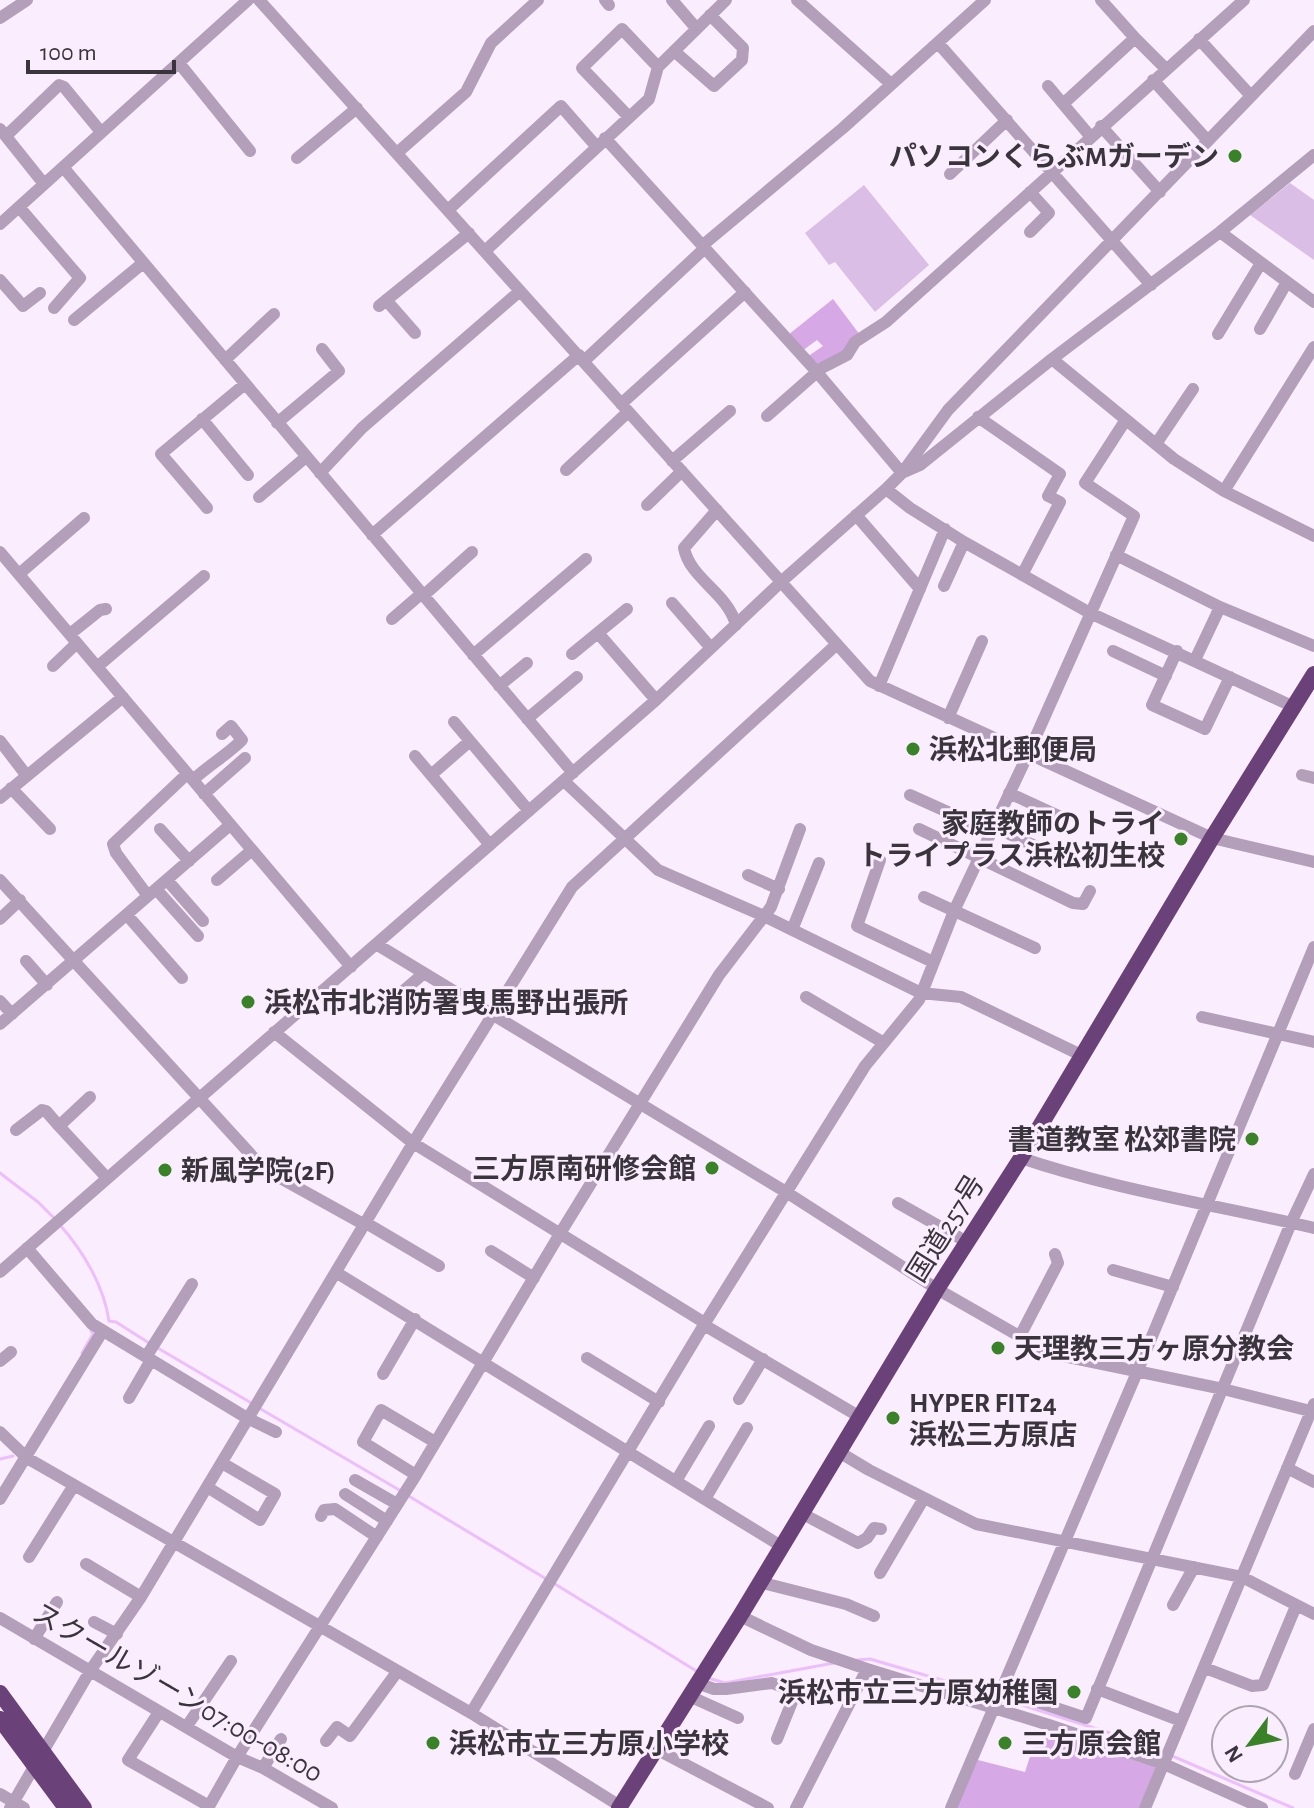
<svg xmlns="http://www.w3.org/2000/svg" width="1314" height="1808" font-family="'Alegreya Sans','Noto Sans JP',sans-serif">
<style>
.green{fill:#dabee5}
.forest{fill:#d6a8e6}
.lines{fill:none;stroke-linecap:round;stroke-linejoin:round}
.stream{stroke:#ecbefd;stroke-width:3}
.minor{stroke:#b39fba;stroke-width:12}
.highway{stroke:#6a4178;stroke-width:16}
.poi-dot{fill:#398228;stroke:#faeefe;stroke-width:3}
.labels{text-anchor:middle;stroke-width:6;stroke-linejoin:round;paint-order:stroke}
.poi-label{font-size:28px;font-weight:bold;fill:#3a353c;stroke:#faeefe;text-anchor:start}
.street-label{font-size:28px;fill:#3a353c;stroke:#faeefe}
</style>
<rect width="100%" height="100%" fill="#faeefe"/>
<path class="green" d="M1290,183L1314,200V260L1250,215Z
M864,185L929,265L875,312L835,262L829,265L805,233Z"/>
<path class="forest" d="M833,299L860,335L845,352L816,367L807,357L823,346L817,340L802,351L788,335Z
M1039,1729L1156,1767L1139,1808H956L978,1760L1025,1772Z"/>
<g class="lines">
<path class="stream" d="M0,1173L38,1202L55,1219
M60,1225C83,1251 104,1286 109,1321L116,1322L149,1343
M156,1347L253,1404
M82,1353L93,1334L91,1331
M259,1408L401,1491
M0,1459L13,1456
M407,1495L548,1580
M555,1584L698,1672
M857,1660L870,1659L996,1696
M708,1678L725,1683L834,1663
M1003,1699L1138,1742L1163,1752
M1170,1755L1293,1808"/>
<path class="minor" d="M259,0L870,681L1212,838L1314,862
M605,0L609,5
M672,0L696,28
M797,0L891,84
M1101,0L1135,38
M0,18L27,0
M1199,39L1251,96
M938,43L1151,285
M674,51L714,86L742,60L743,48L710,15
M179,63L250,151
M1153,80L1208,141
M1048,86L1063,104
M628,116L582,68L622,29L658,67
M1101,126L1160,192
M0,129L44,184
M6,136L59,85L64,87L101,132
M1090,136L1063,104L1135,38L1166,69
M605,138L816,371L902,473
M397,153L466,92L491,43L538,0
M297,158L357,108
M63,167L573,773
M950,174L1007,120
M19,207L80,278L54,308
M448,210L561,106L596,146
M0,224L248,0
M1030,232L1049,213L1030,192
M1220,232L1314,302
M703,245L843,128L985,0
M485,251L649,99L658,67L726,0
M0,280L23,306L40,293
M386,300L415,333
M379,306L469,233
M74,320L143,263
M1260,329L1287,282
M1218,334L1261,263
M1052,359L1174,459L1224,491L1314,536
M225,360L274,314
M584,361L705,248
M816,371L847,355L855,342L886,322L1244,0
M621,404L745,292
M767,416L817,372
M978,417L1060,474L1048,496L1060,502L1022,575
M202,419L248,475
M277,423L339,371L322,349
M1156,444L1193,389
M672,461L730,411
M566,470L628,412
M904,472L920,465L1052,359L1220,232L1314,155
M320,473L362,428L520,291
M886,489L910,508L964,542L1090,613L1294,707
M1224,491L1314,347
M259,497L306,457
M647,505L682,471
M207,508L161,454L245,384
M717,510L684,548C690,579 728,593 736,625
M856,515L920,589
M372,535L579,355
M0,552L351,967
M1116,555L1220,607L1314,646
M19,574L84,518
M944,586L964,542
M423,596L472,552
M672,603L711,648
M392,619L421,594
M598,633L656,700
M70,634L100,610L106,609
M1113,651L1166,676
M1177,651L1152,705L1205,729L1230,677
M572,654L627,609
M473,655L586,559
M1195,660L1220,607
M53,666L77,643
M97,667L204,576
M499,686L527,663
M879,686L945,529
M948,718L982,641
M527,719L577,677
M454,722L470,741
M0,741L27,776
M415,756L431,775
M1302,775L1314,778
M193,780C209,765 227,755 242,740L231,726L222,734
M564,781L658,870L764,916L921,993L961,997L1081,1055
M11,788L50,829
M1009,793L1065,819
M204,794L245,758
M910,795L990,831
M0,798L123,697
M993,826L1066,861
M160,829L189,861
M919,829L1073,903L1083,904L1090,891
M490,845L431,775L470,741L529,811
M880,860L857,926L933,962
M748,875L779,889
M0,880L264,1169L365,1225
M167,880L203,921
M217,880L252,850
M156,889L198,936
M148,896L116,853L113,844L187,774
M924,897L1035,948
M127,915L182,978
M0,919L20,900
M792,930L819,863
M376,944L786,1192L937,1289L1049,1353L1223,1389L1314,1412
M26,961L47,985
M806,997L884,1043
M0,1001L12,1014
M381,1010L423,974
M1202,1017L1314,1042
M0,1024L230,825
M274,1032L413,1143L705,1323
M90,1097L59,1126L107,1178
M16,1130L42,1110L46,1111L59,1126
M1021,1158C1116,1190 1216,1205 1314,1228
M898,1203L967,1242
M366,1223L439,1266
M27,1248L92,1324L247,1418L276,1432
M491,1251L534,1278
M1113,1270L1173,1287
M0,1272L656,700L782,581L886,489L902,473L948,410L1314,31
M337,1273L781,1546
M704,1325L860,1417
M1020,1336L1058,1263L1055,1254
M146,1357L192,1284
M587,1358L659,1402
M0,1361L11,1352
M383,1374L415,1319
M129,1398L151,1360
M739,1399L763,1359
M0,1432L27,1458L471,1713L620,1806
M839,1452L869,1470L976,1524L1242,1577L1314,1614
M1287,1468L1314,1482
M416,1475L363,1442L381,1410L435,1442
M355,1480L397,1504
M676,1481L709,1426
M207,1487L260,1520L275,1494L222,1463
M345,1494L387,1521
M0,1499L102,1332
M705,1499L747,1428
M801,1513L858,1543L867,1538L874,1528L881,1529
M321,1516L324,1510L335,1509L377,1537
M29,1557L74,1485
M86,1564L141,1597
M880,1573L924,1498
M759,1582L846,1604L874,1616
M1173,1605L1194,1567
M740,1616L811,1650L867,1669
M0,1618L237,1757L263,1768L332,1808
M94,1622L117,1634
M34,1639L57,1602
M1205,1668L1252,1686L1263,1685L1296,1606
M697,1683L714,1689H726L772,1683L796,1692L777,1739
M1097,1689L1181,1721
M1001,1690L1086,1718L1291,1223L1314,1174
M689,1696L738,1718
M159,1712L128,1760L209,1806
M471,1713L705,1323L865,1066L919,1000L954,911L1028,754L1134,516L1085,483L1125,421
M187,1726L231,1661
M326,1741L337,1727L350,1736L397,1672
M656,1749L768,1808
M263,1768L281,1739
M1295,1774L1314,1729
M0,1794L24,1808
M10,1808L90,1671L141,1597L413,1143L572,887L837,644
M208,1808L237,1757L416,1475L561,1232L719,975L771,907L800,829
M796,1808L867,1669L1049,1725L1164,1764L1262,1808
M951,1808L1138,1370L1314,947
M1145,1808L1314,1404"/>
<path class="highway" d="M0,1693L84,1808
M0,1719L66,1808
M619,1808L740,1616L937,1289L1021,1158L1212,838L1314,674"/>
</g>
<g class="poi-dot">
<circle cx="1235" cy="156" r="8"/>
<circle cx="913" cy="749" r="8"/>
<circle cx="1181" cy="839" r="8"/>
<circle cx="248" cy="1002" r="8"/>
<circle cx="1252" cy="1139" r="8"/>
<circle cx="712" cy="1168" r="8"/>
<circle cx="165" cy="1170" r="8"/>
<circle cx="998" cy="1348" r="8"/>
<circle cx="893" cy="1418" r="8"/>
<circle cx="1074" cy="1692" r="8"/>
<circle cx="433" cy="1743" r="8"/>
<circle cx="1005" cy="1743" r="8"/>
</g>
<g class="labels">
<g class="poi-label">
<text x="1219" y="166" text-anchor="end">パソコンくらぶMガーデン</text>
<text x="929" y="759">浜松北郵便局</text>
<text x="1165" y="833" text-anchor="end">家庭教師のトライ<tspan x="1165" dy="32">トライプラス浜松初生校</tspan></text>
<text x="264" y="1012">浜松市北消防署曳馬野出張所</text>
<text x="1236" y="1149" text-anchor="end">書道教室 松郊書院</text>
<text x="696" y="1178" text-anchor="end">三方原南研修会館</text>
<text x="181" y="1180">新風学院(2F)</text>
<text x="1014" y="1358">天理教三方ヶ原分教会</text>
<text x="909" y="1412">HYPER FIT24<tspan x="909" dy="32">浜松三方原店</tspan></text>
<text x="1058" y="1702" text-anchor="end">浜松市立三方原幼稚園</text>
<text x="449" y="1753">浜松市立三方原小学校</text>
<text x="1021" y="1753">三方原会館</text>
</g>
<g class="street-label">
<text transform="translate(945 1228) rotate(-58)" y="10">国道257号</text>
<text transform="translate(178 1692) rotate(30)" y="10">スクールゾーン07:00-08:00</text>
</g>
</g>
<g transform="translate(1250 1744) rotate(238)"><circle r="38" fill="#faeefe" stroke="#ada4b0" stroke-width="2"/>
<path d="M0-6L14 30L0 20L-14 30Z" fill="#398228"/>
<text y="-12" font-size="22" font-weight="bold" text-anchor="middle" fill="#3a353c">N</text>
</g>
<path d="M28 60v12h146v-12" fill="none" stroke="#3a353c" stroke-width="4"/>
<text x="40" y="60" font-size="24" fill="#3a353c" stroke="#faeefe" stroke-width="6" paint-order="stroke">100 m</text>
</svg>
